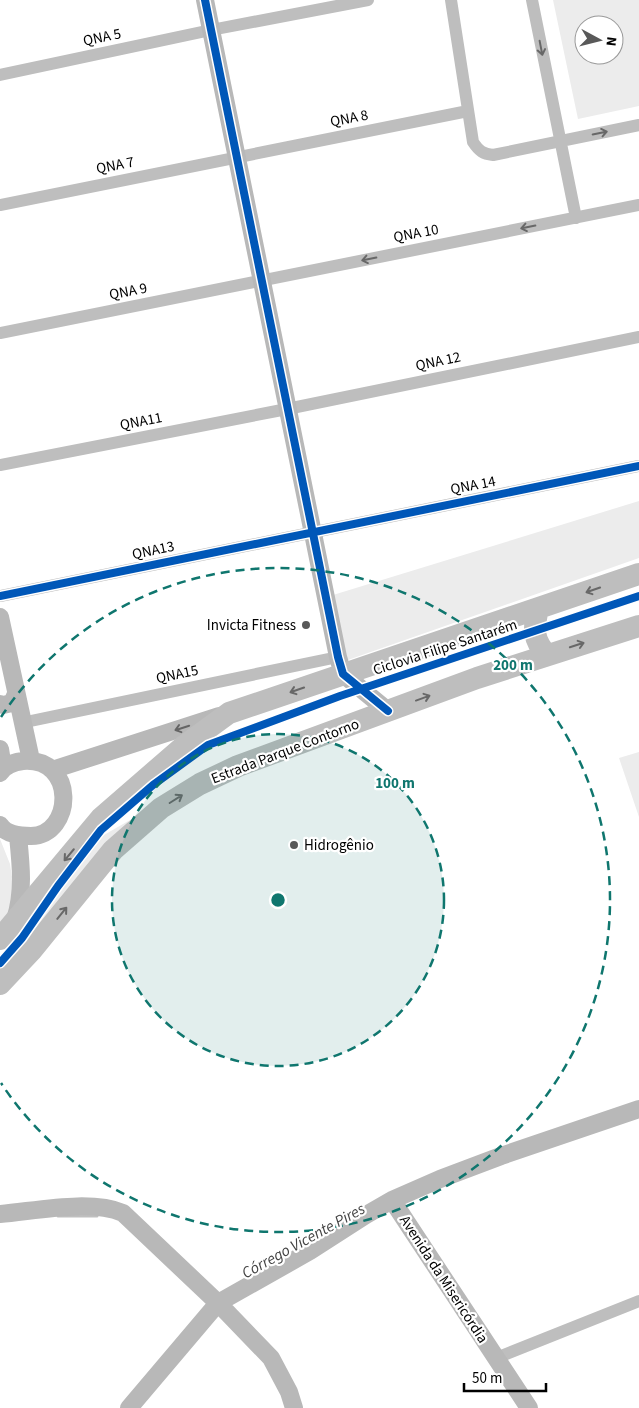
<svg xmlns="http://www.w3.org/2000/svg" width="639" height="1408" font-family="'Source Sans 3',sans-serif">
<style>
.green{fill:#ececec;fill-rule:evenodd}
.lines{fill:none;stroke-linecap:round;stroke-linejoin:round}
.stream{stroke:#bfbfbf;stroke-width:3}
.street{stroke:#bebebe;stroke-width:12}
.secondary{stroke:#b8b8b8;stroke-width:18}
.highway{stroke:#bebebe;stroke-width:22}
.cycleway-casing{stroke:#fff;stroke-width:11}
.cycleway{stroke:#0057b8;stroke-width:8}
.oneway{stroke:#686868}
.oneway2{stroke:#656565}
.ring{fill:none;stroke:#0f766e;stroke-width:2.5;stroke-dasharray:9 6}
.poi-dot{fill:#595959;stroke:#fff;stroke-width:2}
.labels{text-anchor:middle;stroke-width:4.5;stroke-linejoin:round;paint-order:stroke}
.street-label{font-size:15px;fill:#000;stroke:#fff}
.poi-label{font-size:15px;fill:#000;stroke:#fff;text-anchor:end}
.water-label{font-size:16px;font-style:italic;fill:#444;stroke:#fff}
.centre{fill:#0f766e;stroke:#fff;stroke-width:2.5}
.ring-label{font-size:15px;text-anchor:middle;font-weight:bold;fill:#0f766e;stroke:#fff;stroke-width:4.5;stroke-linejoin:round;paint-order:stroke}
</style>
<rect width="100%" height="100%" fill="#fff"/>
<path class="green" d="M553,0H639V106L578,119ZM584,25H614V55H584Z
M639,501V558L345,661L333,595Z
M639,752V817L619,758Z
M130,820L0,978V966L104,835Z
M0,839L10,864L15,897L0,933Z"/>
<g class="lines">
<path class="stream" d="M58,1216H97"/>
<path class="street" d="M451,0L473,142C479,151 483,154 493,155L639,125
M532,0L576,218
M0,75L211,30L368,0
M0,205L468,111
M0,333L639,205
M0,465L287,409L639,337
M0,596L639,466
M21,723L338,657
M496,1358L639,1301"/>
<path class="secondary" d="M205,0L338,657L343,674L388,711
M0,617L31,760
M0,704L3,705L12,703L16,694
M0,749L3,768H0
M52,770L219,716
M0,773C5,765 14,762 23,761C77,757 74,835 31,836C21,836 6,835 0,825
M15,920C24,892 21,865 18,836
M392,1200L529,1408
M0,1214C36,1211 90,1199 123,1213L218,1303L271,1358L289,1392L294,1408
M129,1408L218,1303L310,1251L366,1215L392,1200L440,1179L501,1156L639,1109"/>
<path class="highway" d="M538,609C533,629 533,640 547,655
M0,939L101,818L184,746L229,713L639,574
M0,984L31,951L113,850L161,808L200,784L238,766L477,678L639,626"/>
<g class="cycleway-casing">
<path id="cycleway" d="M205,0L338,657L343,674L388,711
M0,596L639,466
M0,963L22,938L58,886L101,830L153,785L208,745L340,696L639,596"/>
</g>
<use href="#cycleway" class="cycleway"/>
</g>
<defs><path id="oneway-shaft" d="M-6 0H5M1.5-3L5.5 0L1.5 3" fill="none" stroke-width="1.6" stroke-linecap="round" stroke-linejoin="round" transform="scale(1.25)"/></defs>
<g class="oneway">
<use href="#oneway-shaft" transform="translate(541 48) rotate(79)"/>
<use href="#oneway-shaft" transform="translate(600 133) rotate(-11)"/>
<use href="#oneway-shaft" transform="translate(528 227) rotate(169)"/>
<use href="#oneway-shaft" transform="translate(369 259) rotate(169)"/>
<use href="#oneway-shaft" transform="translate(593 590) rotate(161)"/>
<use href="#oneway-shaft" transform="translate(577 645) rotate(-18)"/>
<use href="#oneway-shaft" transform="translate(297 690) rotate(161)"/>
<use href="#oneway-shaft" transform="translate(423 698) rotate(-20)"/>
<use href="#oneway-shaft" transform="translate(176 799) rotate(-32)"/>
<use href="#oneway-shaft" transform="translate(69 855) rotate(130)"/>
<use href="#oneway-shaft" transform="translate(62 913) rotate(-51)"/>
</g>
<use class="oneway2" href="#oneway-shaft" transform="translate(182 728) rotate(162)"/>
<circle cx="278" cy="900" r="166" fill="#0f766e" fill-opacity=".12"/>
<g class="ring">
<circle cx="278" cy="900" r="166"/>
<path d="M1 717A332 332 0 1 1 1 1083"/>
</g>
<g class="poi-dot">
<circle cx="306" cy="625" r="5"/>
<circle cx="294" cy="845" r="5"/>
</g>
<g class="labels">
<g class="street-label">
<text transform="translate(102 37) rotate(-12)" y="5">QNA 5</text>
<text transform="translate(349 118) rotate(-11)" y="5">QNA 8</text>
<text transform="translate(115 165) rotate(-11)" y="5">QNA 7</text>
<text transform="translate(416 233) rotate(-11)" y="5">QNA 10</text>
<text transform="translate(128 291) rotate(-11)" y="5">QNA 9</text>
<text transform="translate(438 361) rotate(-12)" y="5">QNA 12</text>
<text transform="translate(141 421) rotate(-11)" y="5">QNA11</text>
<text transform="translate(473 485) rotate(-11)" y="5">QNA 14</text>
<text transform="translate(153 550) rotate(-12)" y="5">QNA13</text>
<text transform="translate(445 647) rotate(-18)" y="5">Ciclovia Filipe Santarém</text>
<text transform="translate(177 674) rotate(-12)" y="5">QNA15</text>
<text transform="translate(285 751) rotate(-21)" y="5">Estrada Parque Contorno</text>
<text transform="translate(444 1279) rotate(57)" y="5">Avenida da Misericórdia</text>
</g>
<g class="poi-label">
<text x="296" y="630">Invicta Fitness</text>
<text x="304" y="850" text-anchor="start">Hidrogênio</text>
</g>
<g class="water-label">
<text transform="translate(303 1240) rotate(-29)" y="6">Córrego Vicente Pires</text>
</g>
</g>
<circle cx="278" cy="900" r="8" class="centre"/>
<g class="ring-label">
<text x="513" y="670">200 m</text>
<text x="395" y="788">100 m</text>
</g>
<g transform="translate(599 40) rotate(97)"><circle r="24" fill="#ffffff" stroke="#999999"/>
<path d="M0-4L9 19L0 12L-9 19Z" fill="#595959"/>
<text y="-8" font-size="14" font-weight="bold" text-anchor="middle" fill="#000000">N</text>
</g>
<path d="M464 1383v8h82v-8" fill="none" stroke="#000000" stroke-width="2.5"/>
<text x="472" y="1383" font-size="15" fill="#000000" stroke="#ffffff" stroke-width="4" paint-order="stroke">50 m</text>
</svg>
